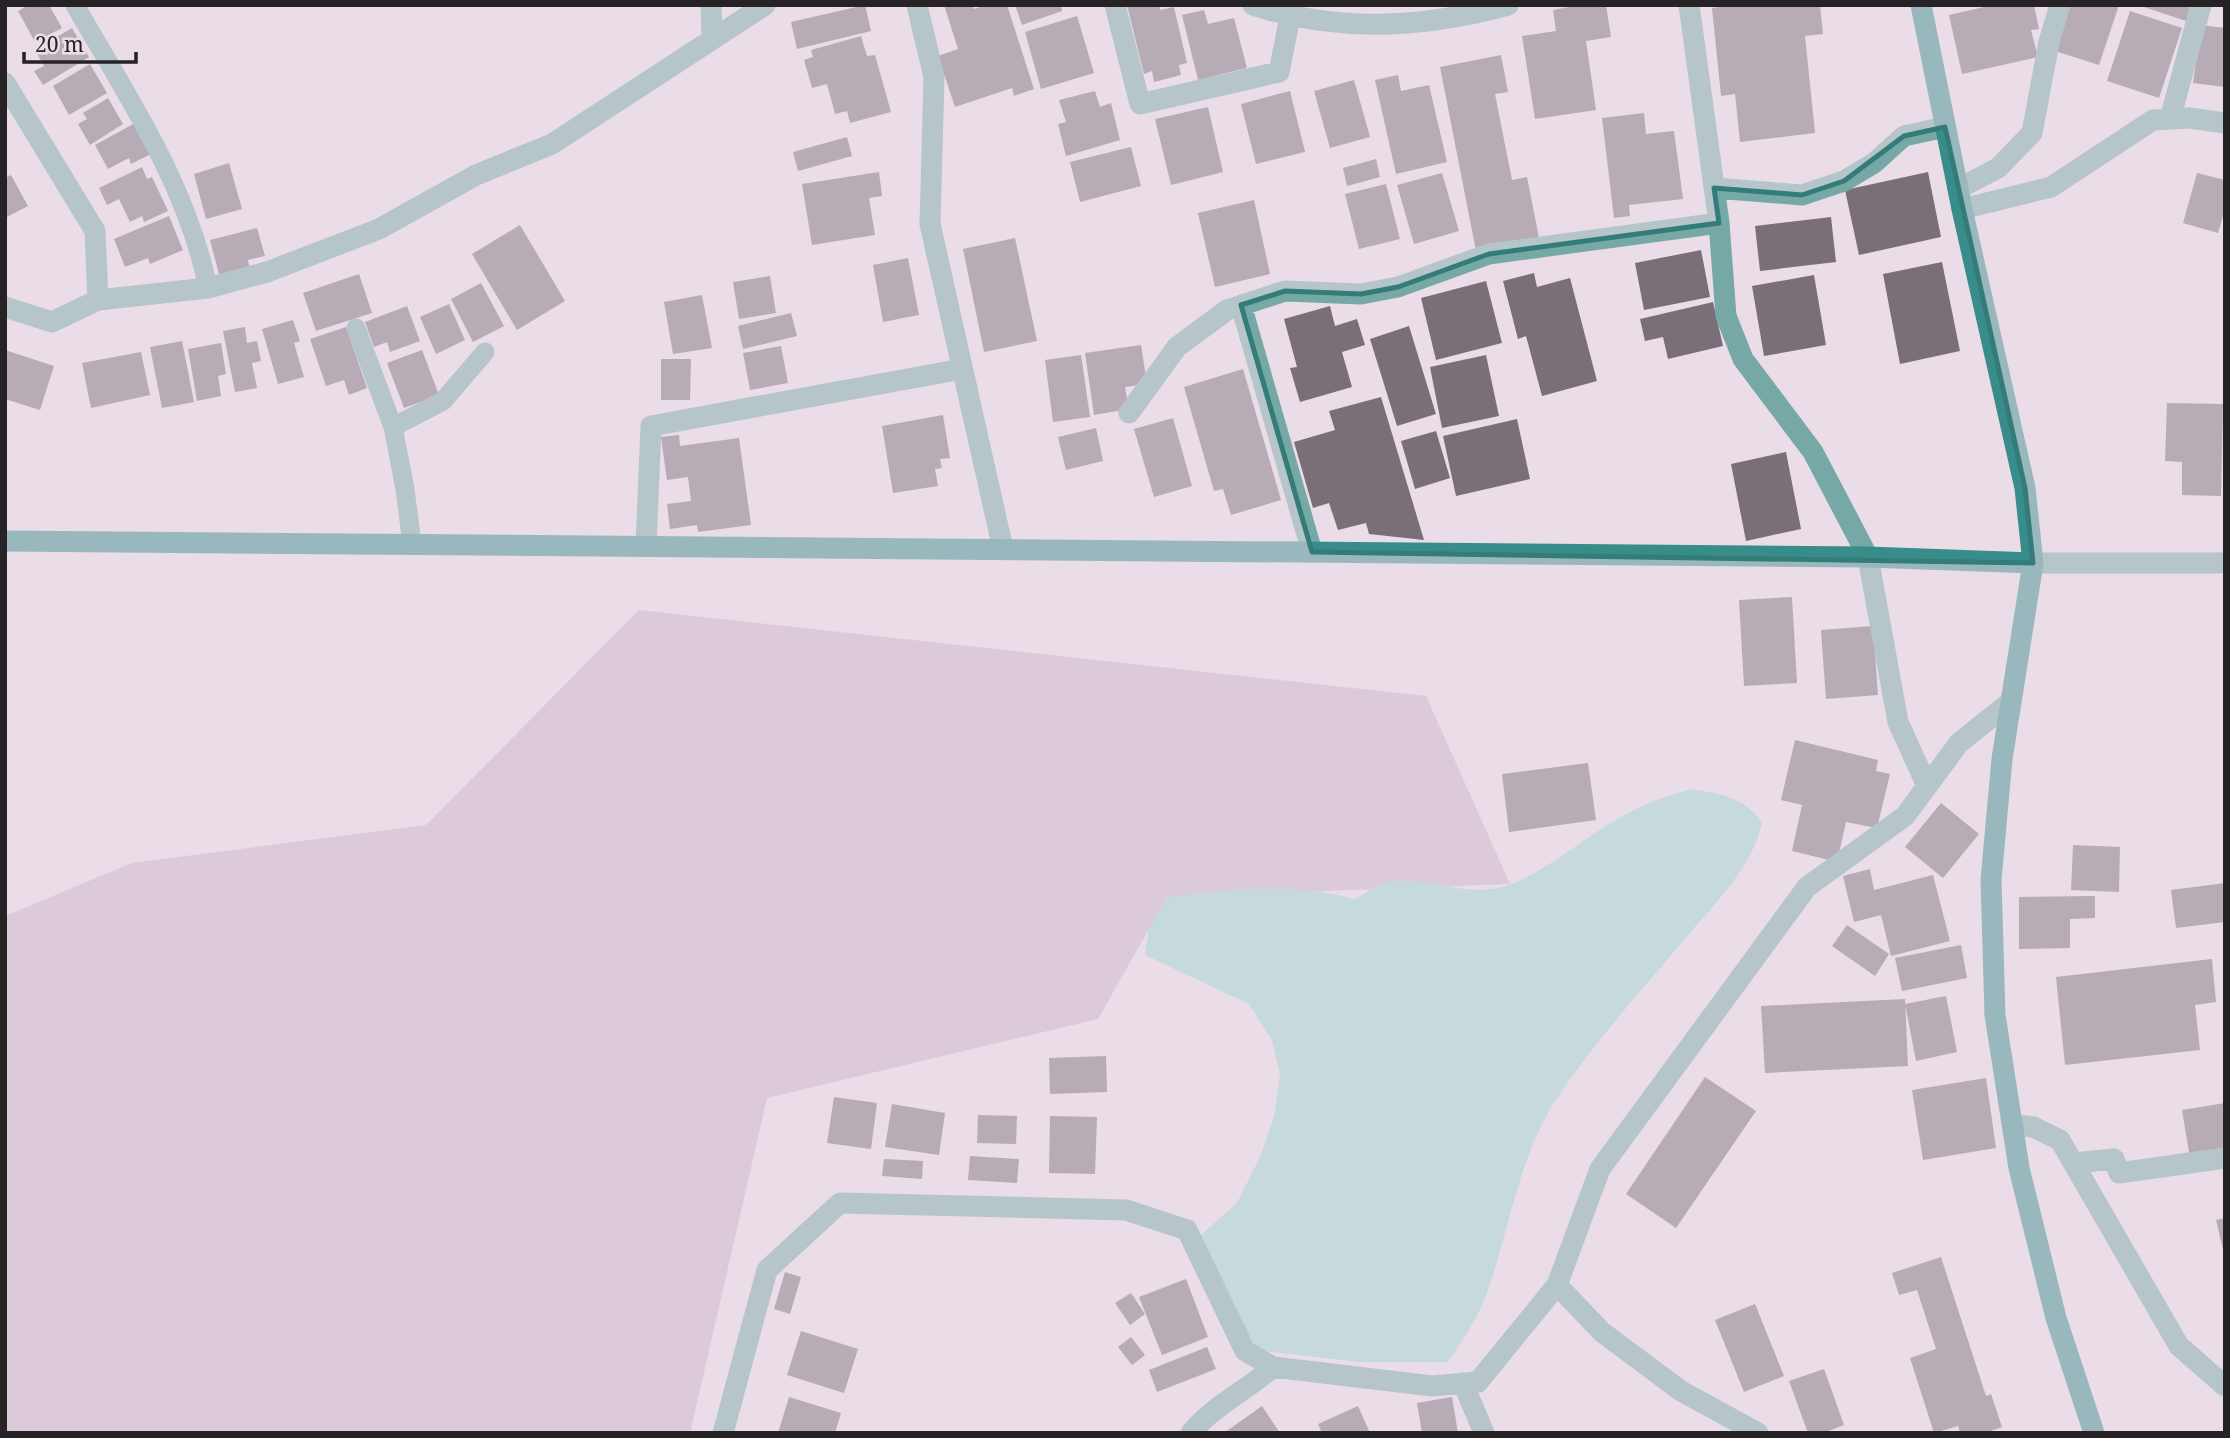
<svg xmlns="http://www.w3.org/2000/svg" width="2230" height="1438" font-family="'Noto Serif',serif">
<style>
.green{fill:#ccb1c7}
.water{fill:#9bd4d1}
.building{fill:#7a6f78}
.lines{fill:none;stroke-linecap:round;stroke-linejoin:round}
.lane{stroke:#76a9a6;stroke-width:19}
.street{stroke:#76a9a6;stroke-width:21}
.secondary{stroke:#388c89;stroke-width:21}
.marked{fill:none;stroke:#337c79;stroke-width:5;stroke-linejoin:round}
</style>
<rect width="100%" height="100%" fill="#eadde7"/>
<path class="green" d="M639,610L1426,696L1510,884L1167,897L1098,1019L767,1098L690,1433H5V916L132,863L426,825Z"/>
<path class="water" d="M1692,789C1721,794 1745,797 1762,823C1752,869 1712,906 1683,941C1640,992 1594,1043 1557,1098C1518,1156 1509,1234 1485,1298C1476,1321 1462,1341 1448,1362H1360L1254,1350L1200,1236L1237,1203L1260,1157L1274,1117L1280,1075L1272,1040L1249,1004L1145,955L1149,927L1167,897C1230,888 1292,882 1355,899C1365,894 1377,884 1388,882C1429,875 1468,900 1509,885C1551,869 1584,837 1623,816C1645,803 1667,796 1692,789Z"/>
<path class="building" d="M29,5H49L62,28L35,42L18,11Z
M865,5L871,31L797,49L791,22Z
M944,5H972L974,9L986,5H1007L1034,89L1014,96L1012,88L955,107L938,56L958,49Z
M1015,5H1061L1062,11L1022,25Z
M1127,5H1159L1160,10L1174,7L1187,63L1179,65L1181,75L1154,82L1152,71L1144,74Z
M1580,5H1606L1611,37L1586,41L1596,110L1535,119L1522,36L1556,31L1553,10Z
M1735,5H1820L1823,34L1805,36L1815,133L1740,142L1735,94L1721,96L1712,8Z
M1993,5H2034L2039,29L2031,30L2038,57L1962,74L1949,15Z
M2067,5H2119L2099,65L2052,50Z
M2138,5H2190L2186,21Z
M1204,10L1208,24L1234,18L1247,68L1198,80L1182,15Z
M2130,11L2182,28L2159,98L2107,81Z
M1077,16L1094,73L1041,89L1025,32Z
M2201,25L2225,28V87L2193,83Z
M72,28L89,57L43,85L34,71L44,66L35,50Z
M861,36L867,56L875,55L891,112L850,123L847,111L835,114L827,84L812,88L804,60L813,57L811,50Z
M1501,55L1508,92L1495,94L1512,180L1527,177L1539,238L1476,251L1440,67Z
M90,64L107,93L69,115L53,86Z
M1398,75L1401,91L1429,85L1447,162L1396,174L1375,80Z
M1354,80L1370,137L1330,148L1314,91Z
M1095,91L1100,107L1111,103L1120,140L1066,156L1058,124L1066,122L1059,100Z
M1290,91L1305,152L1256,164L1241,104Z
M108,98L123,124L90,145L78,124L87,119L83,113Z
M1208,107L1223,172L1171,185L1155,119Z
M1644,113L1646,134L1674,131L1683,199L1629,205L1630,216L1614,218L1602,118Z
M135,123L151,154L131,164L129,158L108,169L95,145Z
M847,137L852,156L798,171L793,152Z
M1131,147L1141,186L1080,202L1070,162Z
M1376,159L1380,177L1347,186L1343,168Z
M229,163L242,209L206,219L194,174Z
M142,167L147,179L152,177L168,211L144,222L142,216L130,222L119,199L107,205L99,188Z
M879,172L882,196L869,198L875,235L812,245L802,184Z
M1928,172L1941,237L1859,255L1845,190Z
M1442,173L1459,231L1414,244L1397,185Z
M2197,173L2225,180V209L2218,233L2183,223Z
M11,175L28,206L5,218V178Z
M1386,184L1400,239L1359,249L1345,194Z
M1254,200L1270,274L1215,287L1198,213Z
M169,216L183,250L150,264L148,258L125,267L114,239Z
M1831,217L1836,262L1760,271L1755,226Z
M520,225L565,301L517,330L472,254Z
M257,228L265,256L248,260L250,270L220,278L210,240Z
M1015,238L1037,341L984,352L963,249Z
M1701,250L1710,297L1644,310L1635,263Z
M908,258L919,315L883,322L873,265Z
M1942,262L1960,351L1900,364L1883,274Z
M1534,273L1537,287L1570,278L1597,381L1542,396L1526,336L1518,339L1503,281Z
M359,274L372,313L316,331L303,293Z
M1814,275L1826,345L1764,356L1752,286Z
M770,276L776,313L739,319L733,282Z
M1486,281L1502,343L1436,360L1421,298Z
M481,283L504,326L473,342L451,299Z
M702,295L712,348L673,354L664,302Z
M1713,302L1723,346L1668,359L1663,337L1645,341L1640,319Z
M449,304L465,340L436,354L420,317Z
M407,306L420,341L390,352L387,342L374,347L365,322Z
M1330,306L1335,326L1357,319L1365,345L1342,352L1352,387L1300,402L1290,368L1297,367L1284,319Z
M791,313L797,336L743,349L738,326Z
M293,320L300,341L294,343L304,377L278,384L262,329Z
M1409,326L1436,414L1397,426L1370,339Z
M245,327L247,343L257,341L261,361L252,363L257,388L235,392L223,331Z
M346,327L367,388L349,395L344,380L326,386L310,339Z
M182,341L194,402L162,408L150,347Z
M221,343L226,374L218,376L221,396L197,401L188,349Z
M1141,345L1147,384L1125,387L1129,409L1094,415L1085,353Z
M781,346L788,383L750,390L743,353Z
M5,350L54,366L40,410L5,399Z
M422,350L439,395L404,408L387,363Z
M141,352L150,395L91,408L82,363Z
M1081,355L1090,417L1053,422L1045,360Z
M1486,355L1499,416L1442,428L1430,367Z
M661,359H691L690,400H661Z
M1243,369L1281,500L1231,515L1223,489L1214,491L1184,387Z
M1381,397L1424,540L1369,534L1366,523L1338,530L1329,503L1313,508L1294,442L1335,430L1329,411Z
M2167,403L2223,404L2221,496L2182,495V462L2165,461Z
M943,415L950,458L940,459L942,468L935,469L938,486L893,493L882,426Z
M1173,418L1192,486L1154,497L1134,429Z
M1517,419L1530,479L1456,496L1443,436Z
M1096,428L1103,461L1066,470L1058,437Z
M1436,431L1450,478L1415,489L1401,441Z
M679,435L680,446L739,438L751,525L698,532L697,525L670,529L667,504L691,501L688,477L667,480L661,437Z
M1786,452L1801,529L1746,541L1731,464Z
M1792,597L1797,683L1744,686L1739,600Z
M1873,626L1878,695L1826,699L1821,630Z
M1795,740L1878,760L1876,771L1890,774L1877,828L1846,822L1837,862L1792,851L1802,805L1781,800Z
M1588,763L1596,820L1509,832L1502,774Z
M1941,803L1979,834L1943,878L1905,847Z
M2073,845L2120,847L2119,892L2071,890Z
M1870,869L1874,890L1933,875L1950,941L1891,956L1881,915L1854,922L1843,876Z
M2225,883V922L2176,928L2171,890Z
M2095,896V918L2070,919V948L2019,949V897Z
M1847,925L1889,954L1875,976L1832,946Z
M1961,945L1967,978L1902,991L1895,958Z
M2212,959L2216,1002L2195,1005L2200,1050L2065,1065L2056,977Z
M1946,996L1957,1052L1916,1061L1905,1004Z
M1905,999L1908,1066L1765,1073L1761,1006Z
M1106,1056L1107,1092L1050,1094L1049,1058Z
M1705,1077L1756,1111L1676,1228L1626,1194Z
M1986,1078L1996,1148L1923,1160L1912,1090Z
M834,1097L877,1103L871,1149L827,1143Z
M2225,1103V1152L2190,1158L2182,1110Z
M892,1104L945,1113L939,1155L885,1147Z
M978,1115L1017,1116L1016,1144L977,1143Z
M1050,1116L1097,1117L1095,1174L1049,1173Z
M970,1156L1019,1159L1017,1183L968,1180Z
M884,1159L923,1161L922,1179L882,1176Z
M2225,1218V1253L2224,1254L2216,1220Z
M1941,1257L1986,1396L1991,1394L2002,1427L1985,1433H1960L1958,1426L1934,1433L1910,1358L1936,1349L1917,1290L1899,1295L1892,1273Z
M785,1272L801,1277L790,1314L774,1309Z
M1186,1279L1208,1337L1162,1355L1139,1297Z
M1131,1293L1145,1314L1130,1325L1115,1303Z
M1755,1304L1784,1376L1744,1392L1715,1320Z
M801,1331L858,1349L844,1393L787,1375Z
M1131,1337L1145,1355L1132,1365L1118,1347Z
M1207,1347L1216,1369L1157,1392L1149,1370Z
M1824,1369L1844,1425L1823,1433H1808L1789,1381Z
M789,1397L841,1413L835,1433H778Z
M1452,1397L1458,1433H1422L1417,1403Z
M1262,1406L1280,1433H1224Z
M1358,1406L1370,1433H1322L1318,1424Z"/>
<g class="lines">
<path class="lane" d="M75,5C127,96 187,184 208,288
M356,328L393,427L405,489L412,544
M393,427L443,401L485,352"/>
<path class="street" d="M711,5L712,39
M917,5L934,77L930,224L1003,549
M1115,5L1140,104L1279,72L1290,17
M1253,5C1337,33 1424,28 1508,5
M1689,5L1719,223L1726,316L1743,359L1813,452L1868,557L1898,722L1927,786
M5,83L95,231L98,300
M2170,119L2201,5
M1714,188L1802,195L1844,181L1874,163L1904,136L1945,127
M1958,189L1998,168L2032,133L2049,42L2060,5
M1962,209L2051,187L2153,120L2189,118L2225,123
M1241,305L1312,552
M5,307L52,322L98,300L208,288L267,272L379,229L476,175L552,144L765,5
M1129,413L1177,347L1227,310L1285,291L1361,294L1398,287L1489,254L1719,223
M646,546L651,426L962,369
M2033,563H2225
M2012,1124L2033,1127L2060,1140L2179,1346L2225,1386
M2074,1163L2114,1159L2119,1173L2225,1158
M1557,1285L1602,1332L1681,1391L1758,1433
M1463,1383L1484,1433
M723,1433L767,1270L840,1203L1126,1210L1187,1230L1245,1351L1273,1367L1432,1386L1478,1382L1557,1285L1600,1169L1807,887L1905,816L1959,743L2009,703
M1191,1433C1214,1405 1246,1391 1273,1367"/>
<path class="secondary" d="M1921,5L1962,209L2025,488L2033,563L2002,759L1991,880L1995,1015L2019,1168L2056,1318L2094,1433
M5,541L1868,557L2033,563"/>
</g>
<path d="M0 0H2230V1438H0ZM1945,127L2025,488L2033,563L1312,552L1241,305L1285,291L1361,294L1398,287L1489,254L1719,223L1714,188L1802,195L1844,181L1904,136Z" fill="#eadde7" fill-opacity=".55" fill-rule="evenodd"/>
<path class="marked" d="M1945,127L2025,488L2033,563L1312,552L1241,305L1285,291L1361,294L1398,287L1489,254L1719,223L1714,188L1802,195L1844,181L1904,136Z"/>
<rect width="2230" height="1438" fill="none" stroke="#262225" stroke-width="14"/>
<path d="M24 52v10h112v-10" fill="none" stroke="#262225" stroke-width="3.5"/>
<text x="35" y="52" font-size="21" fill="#262225" stroke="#eadde7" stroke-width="5" paint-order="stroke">20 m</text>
</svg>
